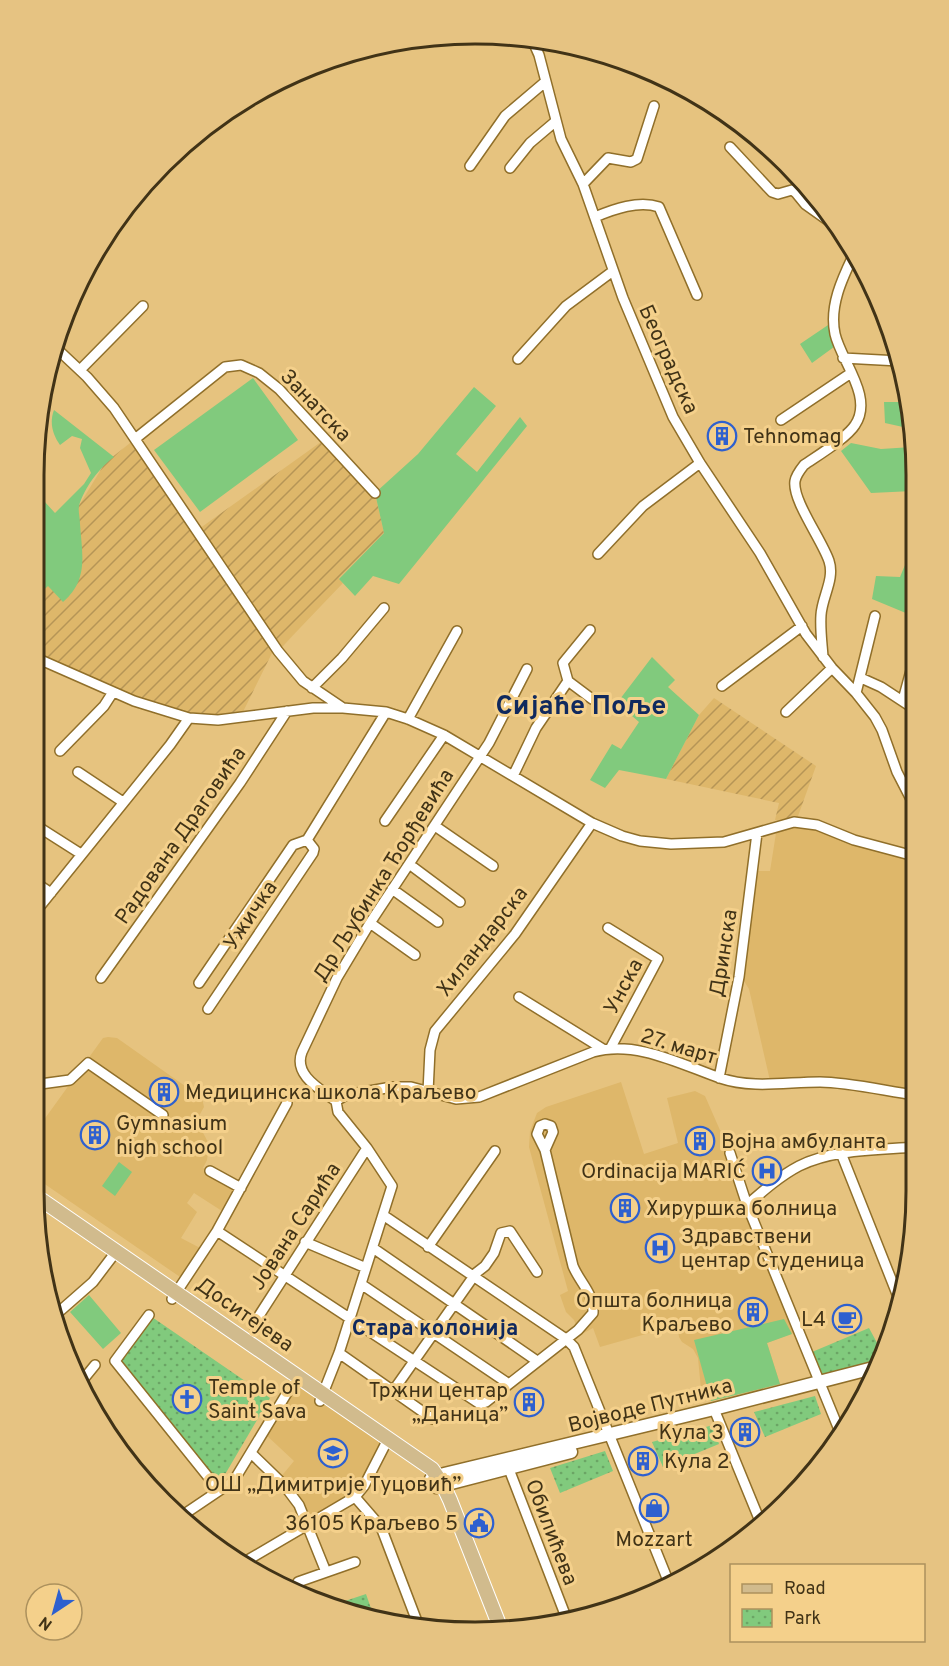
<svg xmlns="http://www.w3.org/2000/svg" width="949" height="1666" font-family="Overpass,sans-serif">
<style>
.built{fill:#deb76a}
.industrial{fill:url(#industrial-furrows)}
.green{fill:#81ca7d}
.park{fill:url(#park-dots)}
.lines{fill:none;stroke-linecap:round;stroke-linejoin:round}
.street-casing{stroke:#906f2a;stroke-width:12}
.secondary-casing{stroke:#906f2a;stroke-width:15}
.primary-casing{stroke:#fff;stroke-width:16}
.street{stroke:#fff;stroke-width:9}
.secondary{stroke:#fff;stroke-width:12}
.primary{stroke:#d1bb8d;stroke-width:14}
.labels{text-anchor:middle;stroke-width:6;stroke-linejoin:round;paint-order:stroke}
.street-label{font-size:21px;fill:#413317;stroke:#f4d08b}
.poi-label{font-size:21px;fill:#413317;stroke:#f4d08b;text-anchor:start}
.neighbourhood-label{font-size:22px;font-weight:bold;fill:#10295e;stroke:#f4d08b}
.district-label{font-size:27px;font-weight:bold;fill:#10295e;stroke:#f4d08b}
.rim{fill:none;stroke:#413317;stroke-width:3}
</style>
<defs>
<pattern id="industrial-furrows" width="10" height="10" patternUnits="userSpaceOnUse" patternTransform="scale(1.5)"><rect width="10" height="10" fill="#deb76a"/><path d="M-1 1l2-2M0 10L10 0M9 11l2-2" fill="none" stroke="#b69556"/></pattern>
<pattern id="park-dots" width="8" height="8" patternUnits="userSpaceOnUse" patternTransform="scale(1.5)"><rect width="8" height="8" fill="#81ca7d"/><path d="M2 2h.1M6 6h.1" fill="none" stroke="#6ba565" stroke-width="1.8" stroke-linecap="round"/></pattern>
</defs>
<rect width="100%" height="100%" fill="#e6c37f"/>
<path class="built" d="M794,822L914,857L915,1095L822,1082L771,1085L749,989L742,978L754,871H770L777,827Z
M108,1037L117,1038L202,1098L204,1107L195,1123L201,1129L209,1144L207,1160L203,1168L238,1188L222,1211L194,1193L187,1203L197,1212L181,1238L202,1249L183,1279L33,1176V1135L103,1038Z
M621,1082L644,1154L678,1143L667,1098L695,1091L705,1096L730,1153L799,1331L767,1343L780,1384L711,1401L702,1400L698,1358L693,1349L682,1342L679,1337L677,1322L668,1320L660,1330L600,1347L593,1328L582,1334L578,1330L574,1320L566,1312L560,1295L568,1291L529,1147L530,1131L537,1113L546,1107Z
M293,1383L385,1445L364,1486L308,1525L279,1479L294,1461L264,1433Z"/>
<path class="industrial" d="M135,439L196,531L325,439L375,493L384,533L339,578L343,583L278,651L275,647L240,718L218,720L161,710L34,657V599L81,552L78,507L105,463Z
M714,698L816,766L797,819L775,820L779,803L666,779L699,715Z"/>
<path class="green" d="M834,321L838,344L812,363L800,344Z
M253,378L298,440L200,512L154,450Z
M474,387L496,406L456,454L477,472L520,417L527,426L399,584L373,576L355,596L339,579L384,533L375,493L418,454Z
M884,402H909L912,417V429L885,423Z
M54,410L114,457C100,467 84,488 79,506C78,511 80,518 80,524C82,554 89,580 63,602L48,586L34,599V557L42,548L34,538V490L55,513L84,484L91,473L80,448L82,439L72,436L60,445C53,435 49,423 54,410Z
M851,443L881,449L912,447L913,491L871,493L841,451Z
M910,553H913V616L872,599L876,576L900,577Z
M652,657L675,680L668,687L699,715L666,779L619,770L605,788L590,780L612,744L621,749L639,722L617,703Z
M119,1162L132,1172L115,1196L102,1186Z
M89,1295L121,1333L103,1349L70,1312Z
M784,1319L792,1334L767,1343L780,1384L711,1401L694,1340Z"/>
<path class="park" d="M149,1315L270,1398L217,1488L115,1361Z
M869,1328L882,1352L884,1351L880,1361L823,1375L812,1352Z
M815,1396L821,1414L765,1437L754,1412Z
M713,1425L719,1444L663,1467L652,1442Z
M605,1451L613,1471L560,1493L550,1468Z
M366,1594L374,1617C364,1620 358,1617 349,1613L345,1601Z"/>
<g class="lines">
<g class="street-casing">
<path id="street" d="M531,37L539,55L561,139L583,184L623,298L673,417L700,463L760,553L806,634L832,668L856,693L875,717L882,730L897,772L914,805
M730,147L772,192L778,194L792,190L796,193L805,204L843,231
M470,166L505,116L545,82
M510,168L530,143L556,121
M583,184L608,158L631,162L637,159L654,106
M595,217C614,209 639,200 659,207L697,295
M54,346L87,377L114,408L278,651L303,681L343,708
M843,358L899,361
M518,359L566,306L613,271
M80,370L143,306
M781,420L851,373
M135,439L225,367L241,365L259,373L279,389L375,493
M598,554L643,506L700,463
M34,657L134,701L189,718L218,720L313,708H343L386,712L408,719L444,735L592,823L622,836L640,841L671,844L724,842L794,822L817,825L854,840L914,856
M823,657C822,643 820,629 821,615C822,597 835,579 829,561C822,540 792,500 795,481C796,475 800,470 804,465C817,456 847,438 855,425C874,397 841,361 835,334C829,306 842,279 854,254
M34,672L43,661
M861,678L881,687L913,708
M568,681L592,699
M722,686L802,626
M312,688L342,658L384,608
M856,693L875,616
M903,700L913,663
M786,712L832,668
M408,719L457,631
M34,738L36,740
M60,751L104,706L113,692
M78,772L123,802
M513,776L536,728L568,681L563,663L590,630
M385,821L444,735
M37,826L81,854
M435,826L493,866
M409,864L460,902
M33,881L51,893
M392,889L438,922
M33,915L170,745L189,718
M370,923L415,955
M608,928L658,959L610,1049
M101,978L240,783L287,711
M199,983L293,845L307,840L386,712
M519,997L603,1049
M208,1009L313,853L314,849L307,840
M719,1078L739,977L757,833
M33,1085L70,1080L88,1063L163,1115
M428,1092L430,1050L435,1031L515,934L592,823
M336,1101L346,1095L392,1087H411L456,1099L479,1097L593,1052C636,1040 680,1064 720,1078C753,1089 786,1082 820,1082C847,1082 886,1091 915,1095
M336,1101C320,1089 293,1075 302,1052L337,978L370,923L489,743L527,669
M730,1153L747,1205L840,1432
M841,1153L899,1299
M210,1171L241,1188
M747,1205C763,1191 780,1176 799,1166C833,1149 878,1150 915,1147
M383,1215L566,1339L574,1347L669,1583
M217,1231L480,1404L486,1402L578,1330L593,1313C594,1293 580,1283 573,1266L545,1150L537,1134L540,1126L545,1124L551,1126L553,1132L545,1150
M305,1242L366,1268
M428,1247L495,1151
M373,1248L537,1361
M361,1284L509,1384
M172,1299L217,1231L287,1103
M60,1311L93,1282L112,1257
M149,1315L115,1361L217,1488H223L233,1482L293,1383
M253,1325L367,1148
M339,1353L433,1419
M82,1381L95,1365
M393,1391L476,1273L485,1266L494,1253L501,1233L510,1231L537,1272
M320,1401L339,1353L392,1186L367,1148L338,1112L336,1101
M714,1409L762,1526
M251,1453L284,1485L299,1505L326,1572
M507,1464L566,1617
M355,1497L381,1527L418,1624
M183,1515L223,1488
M241,1564L355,1497L364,1486L385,1445
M298,1582L355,1562"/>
</g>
<g class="secondary-casing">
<path id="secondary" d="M431,1479L444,1474L714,1409L877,1367
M436,1487L571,1452"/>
</g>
<g class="primary-casing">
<path id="primary" d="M33,1194L432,1469L443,1485L450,1500L502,1632"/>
</g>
<use href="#street" class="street"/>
<use href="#secondary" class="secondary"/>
<use href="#primary" class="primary"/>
</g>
<defs>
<g id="building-ring" transform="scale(1.5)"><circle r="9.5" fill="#f4d08b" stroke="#2e60cf" stroke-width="1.5"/><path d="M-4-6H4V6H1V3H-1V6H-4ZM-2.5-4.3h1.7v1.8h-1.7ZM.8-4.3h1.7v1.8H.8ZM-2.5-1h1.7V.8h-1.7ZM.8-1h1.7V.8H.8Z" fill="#2e60cf"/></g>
<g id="hospital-ring" transform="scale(1.5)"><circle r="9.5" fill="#f4d08b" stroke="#2e60cf" stroke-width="1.5"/><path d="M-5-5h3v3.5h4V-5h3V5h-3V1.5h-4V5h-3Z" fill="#2e60cf"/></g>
<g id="cafe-ring" transform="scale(1.5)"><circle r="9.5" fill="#f4d08b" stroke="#2e60cf" stroke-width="1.5"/><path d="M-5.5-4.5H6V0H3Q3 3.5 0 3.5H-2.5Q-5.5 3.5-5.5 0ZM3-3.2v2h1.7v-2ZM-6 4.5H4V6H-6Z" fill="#2e60cf"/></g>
<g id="church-ring" transform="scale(1.5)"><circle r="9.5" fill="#f4d08b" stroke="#2e60cf" stroke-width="1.5"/><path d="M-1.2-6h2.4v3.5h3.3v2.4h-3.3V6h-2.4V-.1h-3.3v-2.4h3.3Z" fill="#2e60cf"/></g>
<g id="school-ring" transform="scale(1.5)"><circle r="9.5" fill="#f4d08b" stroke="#2e60cf" stroke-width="1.5"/><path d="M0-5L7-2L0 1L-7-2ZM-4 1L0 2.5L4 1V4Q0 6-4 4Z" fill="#2e60cf"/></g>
<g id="shop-ring" transform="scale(1.5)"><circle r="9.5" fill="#f4d08b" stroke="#2e60cf" stroke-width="1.5"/><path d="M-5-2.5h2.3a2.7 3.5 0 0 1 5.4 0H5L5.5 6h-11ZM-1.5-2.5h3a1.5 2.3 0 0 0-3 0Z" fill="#2e60cf"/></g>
<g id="civic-ring" transform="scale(1.5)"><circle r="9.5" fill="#f4d08b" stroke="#2e60cf" stroke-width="1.5"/><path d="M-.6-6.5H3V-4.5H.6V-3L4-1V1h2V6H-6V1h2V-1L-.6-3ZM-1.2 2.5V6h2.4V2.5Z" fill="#2e60cf"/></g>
</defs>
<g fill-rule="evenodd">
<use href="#building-ring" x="722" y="436"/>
<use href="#building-ring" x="164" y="1092"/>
<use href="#building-ring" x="95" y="1135"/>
<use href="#building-ring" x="700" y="1141"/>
<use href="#hospital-ring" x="767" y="1171"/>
<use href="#building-ring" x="625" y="1208"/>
<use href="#hospital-ring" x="660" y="1248"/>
<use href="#building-ring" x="753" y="1312"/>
<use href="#cafe-ring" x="847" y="1319"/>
<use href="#church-ring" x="187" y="1399"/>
<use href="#building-ring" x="529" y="1402"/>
<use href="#building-ring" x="745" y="1432"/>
<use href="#school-ring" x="333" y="1453"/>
<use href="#building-ring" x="643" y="1461"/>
<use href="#shop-ring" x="654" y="1508"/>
<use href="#civic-ring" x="479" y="1523"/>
</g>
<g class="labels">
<g class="street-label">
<text transform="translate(669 359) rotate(66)" y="7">Београдска</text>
<text transform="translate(316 405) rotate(46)" y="7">Занатска</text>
<text transform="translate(180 835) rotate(-55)" y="7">Радована Драговића</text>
<text transform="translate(383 875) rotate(-58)" y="7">Др Љубинка Ђорђевића</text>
<text transform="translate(250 915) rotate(-56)" y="7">Ужичка</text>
<text transform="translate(482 941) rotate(-52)" y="7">Хиландарска</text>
<text transform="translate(723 953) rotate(-81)" y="7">Дринска</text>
<text transform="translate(623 986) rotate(-62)" y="7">Унска</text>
<text transform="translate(679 1046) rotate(17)" y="7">27. март</text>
<text transform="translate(295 1226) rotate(-57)" y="7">Јована Сарића</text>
<text transform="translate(245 1314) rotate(35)" y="7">Доситејева</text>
<text transform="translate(650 1405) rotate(-14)" y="7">Војводе Путника</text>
<text transform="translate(552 1532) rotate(69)" y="7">Обилићева</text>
</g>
<g class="poi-label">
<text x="743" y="443">Tehnomag</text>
<text x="185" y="1099">Медицинска школа Краљево</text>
<text x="116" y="1130">Gymnasium<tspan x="116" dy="24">high school</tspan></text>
<text x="721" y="1148">Војна амбуланта</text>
<text x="746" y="1178" text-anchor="end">Ordinacija MARIĆ</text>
<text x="646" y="1215">Хируршка болница</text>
<text x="681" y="1243">Здравствени<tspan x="681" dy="24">центар Студеница</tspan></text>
<text x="732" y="1307" text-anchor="end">Општа болница<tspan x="732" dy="24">Краљево</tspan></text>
<text x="826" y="1326" text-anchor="end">L4</text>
<text x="208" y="1394">Temple of<tspan x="208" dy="24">Saint Sava</tspan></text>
<text x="508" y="1397" text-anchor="end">Тржни центар<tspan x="508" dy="24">„Даница”</tspan></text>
<text x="724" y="1439" text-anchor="end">Кула 3</text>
<text x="664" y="1468">Кула 2</text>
<text x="333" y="1491" text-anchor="middle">ОШ „Димитрије Туцовић”</text>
<text x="458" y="1530" text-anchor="end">36105 Краљево 5</text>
<text x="654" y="1546" text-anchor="middle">Mozzart</text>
</g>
<g class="neighbourhood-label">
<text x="435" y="1335">Стара колонија</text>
</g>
<g class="district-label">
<text x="581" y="714">Сијаће Поље</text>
</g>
</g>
<path d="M0 0H949V1666H0ZM475 44H475A431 431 0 0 1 906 475V1191A431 431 0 0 1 475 1622H475A431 431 0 0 1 44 1191V475A431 431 0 0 1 475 44Z" fill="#e6c382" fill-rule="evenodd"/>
<path class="rim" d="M475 44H475A431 431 0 0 1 906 475V1191A431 431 0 0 1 475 1622H475A431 431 0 0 1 44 1191V475A431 431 0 0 1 475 44Z"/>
<rect x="730" y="1564" width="195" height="78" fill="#f4d08b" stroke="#ac915d" stroke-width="1.5"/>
<rect x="742" y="1584" width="30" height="9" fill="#d1bb8d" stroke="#ac915d" stroke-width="1.5"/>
<text x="784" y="1594" font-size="18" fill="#413317">Road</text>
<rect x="742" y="1609" width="30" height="18" fill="url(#park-dots)" stroke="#ac915d" stroke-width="1.5"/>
<text x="784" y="1624" font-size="18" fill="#413317">Park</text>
<g transform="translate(54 1612) rotate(216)"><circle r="28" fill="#f4d08b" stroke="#ac915d" stroke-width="1.5"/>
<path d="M0-4.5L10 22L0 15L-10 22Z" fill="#2e60cf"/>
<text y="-9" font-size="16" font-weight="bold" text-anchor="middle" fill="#413317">N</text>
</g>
</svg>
